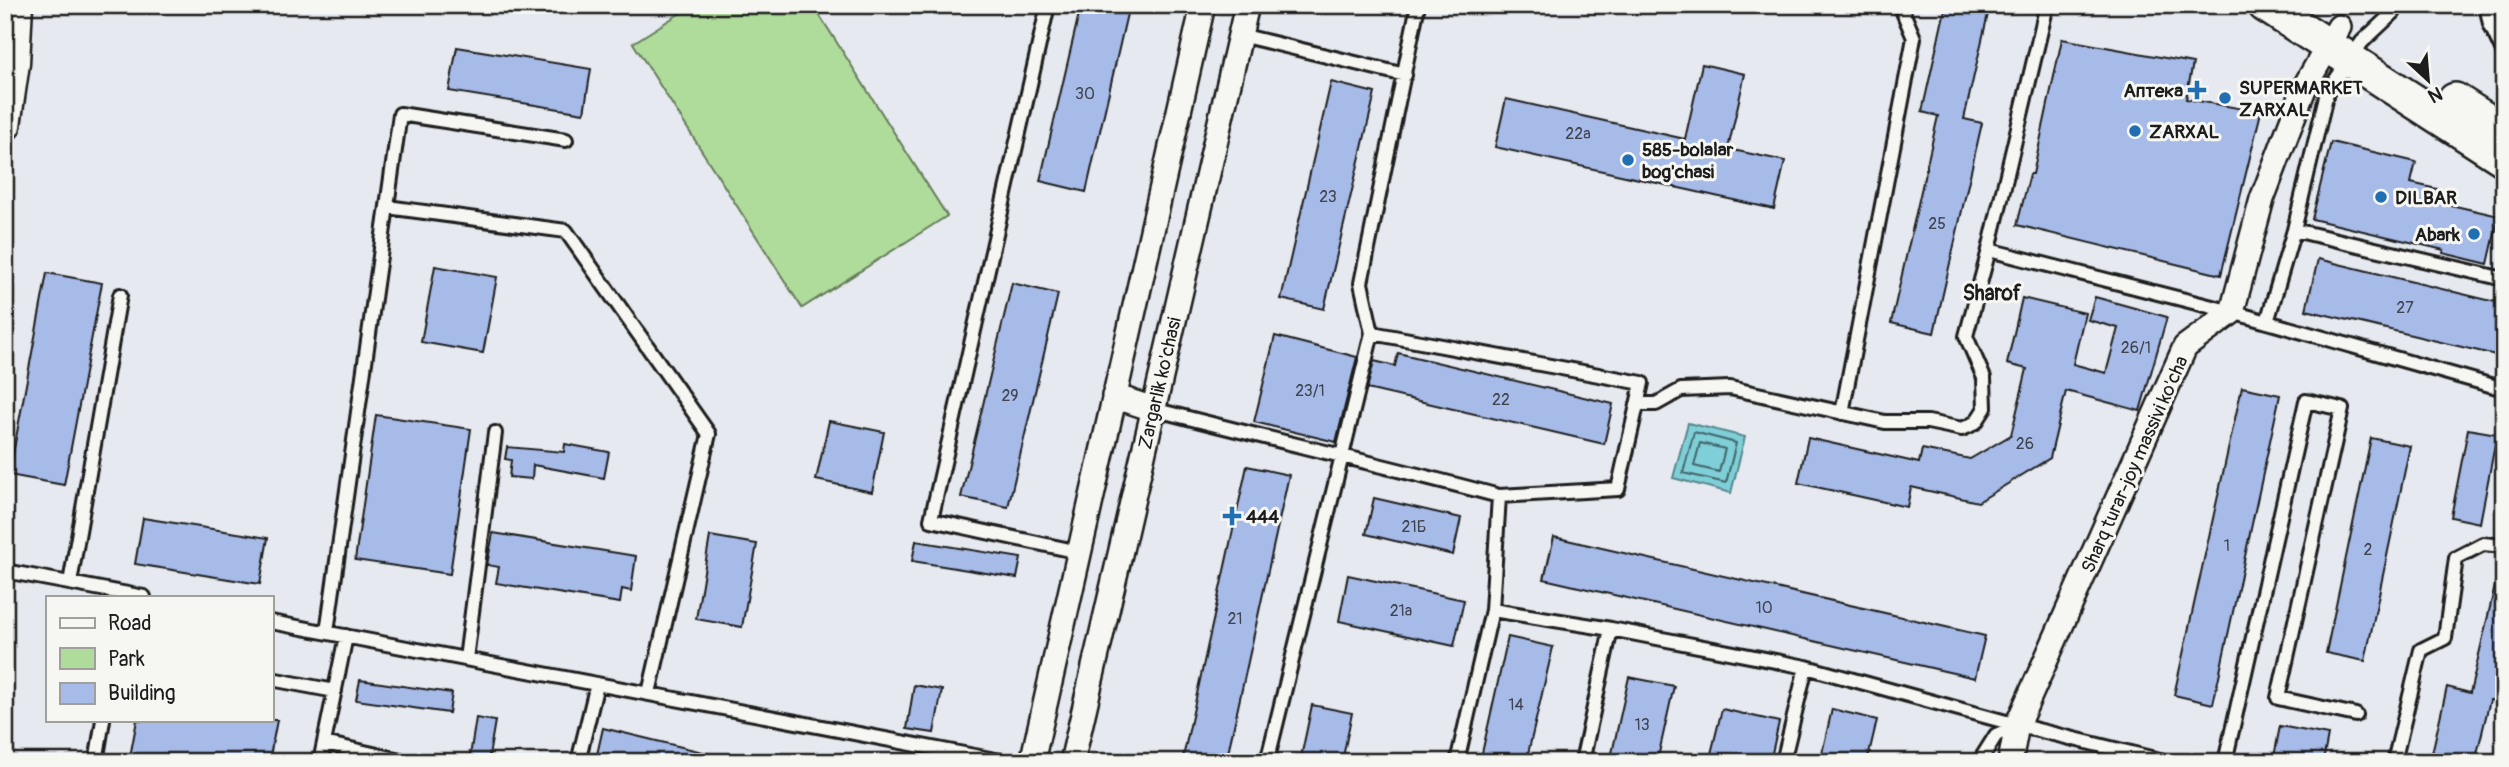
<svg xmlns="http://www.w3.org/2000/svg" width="2509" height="767" font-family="Pangolin,sans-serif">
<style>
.green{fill:#afdc9b;stroke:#667c5c;stroke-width:2}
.water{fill:#7ecfd7;stroke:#57878c;stroke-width:2}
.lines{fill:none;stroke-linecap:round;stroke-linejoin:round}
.shore{stroke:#436467;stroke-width:2}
.building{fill:#a7bbe9;stroke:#1c1c1c;stroke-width:2}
.service-casing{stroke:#1c1c1c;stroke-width:18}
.minor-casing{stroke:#1c1c1c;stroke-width:28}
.tertiary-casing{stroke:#1c1c1c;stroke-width:35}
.secondary-casing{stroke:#1c1c1c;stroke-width:38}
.service{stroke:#f6f6f2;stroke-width:12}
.minor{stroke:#f6f6f2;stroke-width:23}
.tertiary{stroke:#f6f6f2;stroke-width:30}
.secondary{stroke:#f6f6f2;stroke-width:33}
.poi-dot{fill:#1f6fb2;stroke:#f6f6f2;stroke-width:2.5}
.labels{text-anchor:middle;stroke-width:6;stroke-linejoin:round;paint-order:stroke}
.number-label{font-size:16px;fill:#3f444f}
.poi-label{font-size:19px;font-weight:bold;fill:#1c1c1c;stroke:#f6f6f2;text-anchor:start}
.street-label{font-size:19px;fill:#1c1c1c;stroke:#f6f6f2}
.neighbourhood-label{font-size:21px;font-weight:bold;fill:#1c1c1c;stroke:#f6f6f2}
</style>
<rect width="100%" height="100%" fill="#e6eaf0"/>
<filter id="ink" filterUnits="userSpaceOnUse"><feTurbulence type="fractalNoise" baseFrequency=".0143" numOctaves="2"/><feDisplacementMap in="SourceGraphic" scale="14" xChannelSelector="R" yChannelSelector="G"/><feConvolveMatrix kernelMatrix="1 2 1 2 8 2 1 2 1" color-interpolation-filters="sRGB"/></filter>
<g filter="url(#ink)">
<path class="green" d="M693,5H813L947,216L802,308L633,43Z"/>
<path class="water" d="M1688,423L1745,437L1731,493L1673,478Z"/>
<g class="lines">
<path class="shore" d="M1694,432L1736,443L1726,483L1683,473Z
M1700,443L1725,449L1719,472L1694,466Z"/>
</g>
<path class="building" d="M1081,5H1129L1086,192L1040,181Z
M1946,5H1990L1964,119L1982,123L1934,333L1891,323L1938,116L1922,112Z
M2062,39L2193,63L2186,99L2261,112L2221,275L2017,225L2030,174H2033Z
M457,47L591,69L584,113L449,91Z
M1702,64L1745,74L1728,149L1785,161L1774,209L1495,147L1506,99L1685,139Z
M1331,82L1375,93L1324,309L1281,299Z
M2331,142L2416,162L2411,183L2454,193L2451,205L2499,216L2488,264L2443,253L2444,250L2312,219Z
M2318,259L2504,304V357L2306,310Z
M435,266L497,277L483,353L421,342Z
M47,273L102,283L64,485L9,475Z
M1012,283L1058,294L1008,507L961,497Z
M2095,297L2167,317L2140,411L2066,391L2050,458L1978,502L1911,487L1907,507L1798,483L1808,438L1919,463L1922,449L1970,459L2011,435L2027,369L2007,364L2022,298L2085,313L2073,364L2106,373L2118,328L2088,320Z
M1275,336L1357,357L1336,442L1254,422Z
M1398,353L1613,404L1604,444L1367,389L1374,361L1395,366Z
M2242,387L2280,395L2213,704L2174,695Z
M376,415L471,429L450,574L355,560Z
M829,421L884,432L872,492L816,480Z
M2468,429L2497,434L2480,523L2451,517Z
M2371,438L2410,446L2365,661L2326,653Z
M565,444L609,452L604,478L533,465L532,479L509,477L511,460L505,459L507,447L564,452Z
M1247,466L1289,475L1226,762H1182Z
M1374,498L1461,518L1453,555L1366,534Z
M143,518L268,538L260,584L135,564Z
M493,533L636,556L631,591L622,589L620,603L496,583L499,567L487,565Z
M710,536L757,544L742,627L696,619Z
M1554,537L1985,636L1975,678L1544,579Z
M916,541L1021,558L1017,578L912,561Z
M1348,575L1464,600L1454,646L1339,621Z
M2497,577L2504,578V703L2490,700L2475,762H2430L2447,687L2470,693Z
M1508,637L1553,647L1526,762H1480Z
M1629,677L1674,686L1657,762H1610Z
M360,680L452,693L449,713L356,700Z
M914,685L942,690L934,733L907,729Z
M1312,705L1352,713L1342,762H1300Z
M1722,709L1779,722L1770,762H1709Z
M1832,709L1877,720L1867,762H1820Z
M476,718L495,721L488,762H469Z
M137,720H277L269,762H129Z
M2280,726L2328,735L2323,762H2273Z
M603,728L715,755L714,762H606L596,759Z"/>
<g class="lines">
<g class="service-casing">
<path id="service" d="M1048,5L931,520L1079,552
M1418,5L1361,283L1372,333L1642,383L1618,489L1499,496
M2486,5L2490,24L2504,54
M1240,35L1405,75
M387,207L566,231L709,434L649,693
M2294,230L2504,279
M1989,250L2047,5
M2267,322L2294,230L2327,92L2362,42L2394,12L2397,5
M1637,404H1656L1681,390L1730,388L1885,422H1928L1962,429L1969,426L1976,422L1985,408L1984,378L1966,336L1989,250L2232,312L2504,389
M1153,409C1268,439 1384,465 1499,496L1492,610L1611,629L1806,667L2017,725L2168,762
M1842,413L1914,38L1900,5
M5,571L144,597
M70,583L120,295
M271,622L1006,762
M327,632L400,114L566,140
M466,659L495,433
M271,679L335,691
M324,743L409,762
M96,762L103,720
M320,762L346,636
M578,762L597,684
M1267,762L1372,333
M1457,762L1492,610
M1582,762L1611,629
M1783,762L1806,667
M1979,762L1996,735L2017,726
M2225,762L2306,401L2342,409L2278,698L2356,715
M2394,762L2421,650L2445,638L2456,558L2483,544L2504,546"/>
</g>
<g class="minor-casing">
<path id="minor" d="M1114,396L1153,409
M1032,762L1203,5
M1072,762L1247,5
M2010,762L2017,725L2185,347L2232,312L2262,199L2305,86L2339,27"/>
</g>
<g class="tertiary-casing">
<path id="tertiary" d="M5,125L14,63L17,5"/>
</g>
<g class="secondary-casing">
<path id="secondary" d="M2265,5L2504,159
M2455,100L2504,131"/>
</g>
<use href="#service" class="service"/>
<use href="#minor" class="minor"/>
<use href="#tertiary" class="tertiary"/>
<use href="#secondary" class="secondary"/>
</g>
</g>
<g class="poi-dot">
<path d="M2193.5 79.5h7v7h7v7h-7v7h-7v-7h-7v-7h7z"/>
<circle cx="2225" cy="98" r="7"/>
<circle cx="2135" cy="131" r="7"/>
<circle cx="1628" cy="160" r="7"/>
<circle cx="2381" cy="197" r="7"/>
<circle cx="2474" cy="234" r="7"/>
<path d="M1228.5 505.5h7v7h7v7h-7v7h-7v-7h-7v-7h7z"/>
</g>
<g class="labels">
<g class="number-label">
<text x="1085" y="99">30</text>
<text x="1578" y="139">22a</text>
<text x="1328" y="202">23</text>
<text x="1937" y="229">25</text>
<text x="2405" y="313">27</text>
<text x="2136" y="353">26/1</text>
<text x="1310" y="396">23/1</text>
<text x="1010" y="401">29</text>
<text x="1501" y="405">22</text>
<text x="2025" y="449">26</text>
<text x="1414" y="532">21Б</text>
<text x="2227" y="551">1</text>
<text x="2368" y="555">2</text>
<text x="1764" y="613">10</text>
<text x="1401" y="616">21а</text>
<text x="1235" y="624">21</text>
<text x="1516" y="710">14</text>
<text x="1642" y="730">13</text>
</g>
<g class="poi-label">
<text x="2239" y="94">SUPERMARKET<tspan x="2239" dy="22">ZARXAL</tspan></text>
<text x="2183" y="97" text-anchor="end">Аптека</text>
<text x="2149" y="138">ZARXAL</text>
<text x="1642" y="156">585-bolalar<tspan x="1642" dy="22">bog'chasi</tspan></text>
<text x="2395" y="204">DILBAR</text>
<text x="2460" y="241" text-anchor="end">Abark</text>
<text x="1246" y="523">444</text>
</g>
<g class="street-label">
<text transform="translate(1159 383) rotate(-77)" y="7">Zargarlik ko'chasi</text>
<text transform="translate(2134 464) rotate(-66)" y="7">Sharq turar-joy massivi ko'cha</text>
</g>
<g class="neighbourhood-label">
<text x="1992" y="300">Sharof</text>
</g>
</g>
<rect width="2509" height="767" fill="none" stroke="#f6f6f2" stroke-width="28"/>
<rect x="14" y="14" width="2481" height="739" fill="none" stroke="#1c1c1c" stroke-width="2.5" filter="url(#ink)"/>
<rect x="46" y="596" width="228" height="126" fill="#f6f6f2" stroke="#9f9f9c" stroke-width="2"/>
<rect x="60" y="618" width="35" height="10" fill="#f6f6f2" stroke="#9f9f9c" stroke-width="2"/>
<text x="108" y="630" font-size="21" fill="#1c1c1c">Road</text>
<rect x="60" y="648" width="35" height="21" fill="#afdc9b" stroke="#9f9f9c" stroke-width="2"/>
<text x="108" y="666" font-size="21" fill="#1c1c1c">Park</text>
<rect x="60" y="683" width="35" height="21" fill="#a7bbe9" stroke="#9f9f9c" stroke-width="2"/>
<text x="108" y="700" font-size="21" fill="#1c1c1c">Building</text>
<g transform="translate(2428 80) rotate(154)" stroke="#f6f6f2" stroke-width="5" paint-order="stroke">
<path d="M0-5L12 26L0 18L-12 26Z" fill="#1c1c1c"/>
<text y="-10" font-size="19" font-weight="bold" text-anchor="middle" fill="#1c1c1c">N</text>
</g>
</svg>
